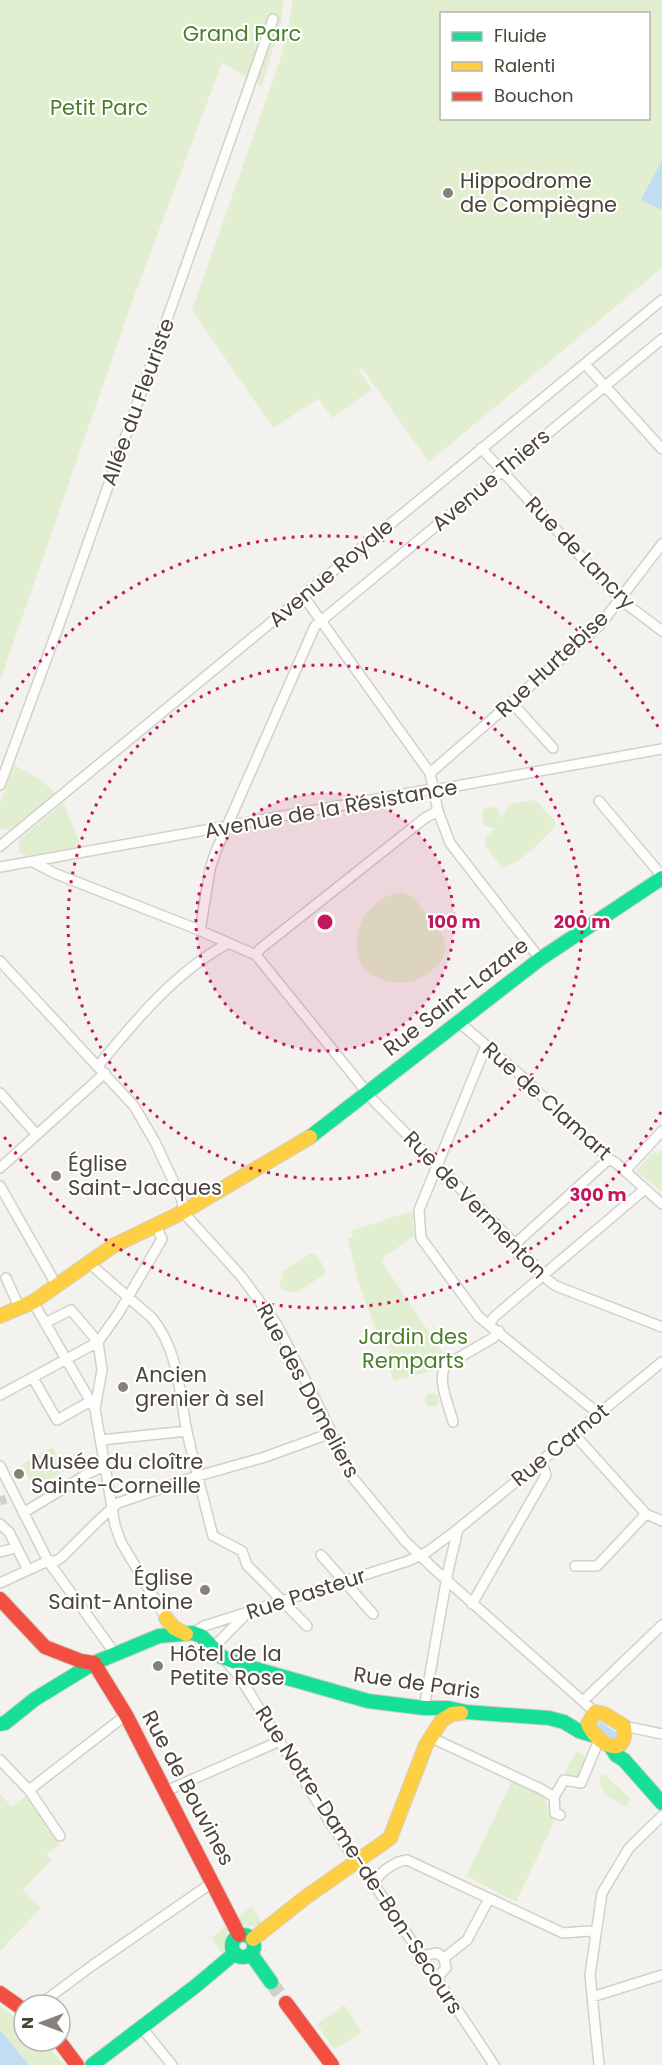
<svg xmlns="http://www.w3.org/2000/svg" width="662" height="2065" font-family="Poppins,sans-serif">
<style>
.green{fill:#e1eecf;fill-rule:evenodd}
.water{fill:#c0ddf1}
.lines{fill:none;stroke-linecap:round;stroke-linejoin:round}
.street-tunnel{stroke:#d2cfca;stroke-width:9;stroke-dasharray:9 4.5;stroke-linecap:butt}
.secondary-tunnel{stroke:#d2cfca;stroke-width:14;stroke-dasharray:14 7;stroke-linecap:butt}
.street-casing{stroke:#d2d0cb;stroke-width:12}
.fast-casing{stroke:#d3cfc5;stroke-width:16}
.slow-casing{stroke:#d3cfc5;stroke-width:16}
.jam-casing{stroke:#d3cfc5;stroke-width:16}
.street{stroke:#fdfdfc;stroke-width:9}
.fast{stroke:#16e098;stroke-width:14}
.slow{stroke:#ffcf43;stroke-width:14}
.jam{stroke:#f24e42;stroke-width:14}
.ring{fill:none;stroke:#c2185b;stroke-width:3;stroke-dasharray:3 6}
.poi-dot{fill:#868178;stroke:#fff;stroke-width:2}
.labels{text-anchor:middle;stroke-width:4.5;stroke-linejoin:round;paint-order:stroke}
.park-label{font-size:21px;fill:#4a7f2a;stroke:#fff}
.poi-label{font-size:21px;fill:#4b4439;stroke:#fff;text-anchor:start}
.street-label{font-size:21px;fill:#4b4439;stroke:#fff}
.centre{fill:#c2185b;stroke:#fff;stroke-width:3}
.ring-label{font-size:18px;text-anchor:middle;font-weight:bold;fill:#c2185b;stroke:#fff;stroke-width:4.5;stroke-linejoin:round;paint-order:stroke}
</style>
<rect width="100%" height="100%" fill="#f4f2ee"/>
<path class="green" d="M0,0H283L282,19L262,86L222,63L132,302L0,681Z
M293,0H662V268L429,462L362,368L359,370L372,389L332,418L318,399L273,428L192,310L279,63L289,24ZM442,14H648V118H442Z
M14,765L39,779L56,793L10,830L0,828V803Z
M535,800L555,821V826C544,840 520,864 502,867L485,846L486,837L495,829L484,825L482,811L486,808L496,807L502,818L510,804Z
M63,803L82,848L26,857L19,852V840Z
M403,892L414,898L442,934C455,956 429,979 407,982C387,985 359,974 357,951C356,940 357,930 362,920C371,905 386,893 403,892Z
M662,1149V1192L636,1171L654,1151L658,1154Z
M412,1211L414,1236L384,1257L382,1262L447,1359L438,1365L439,1369L394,1381L385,1357L389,1354V1350L386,1347H382L358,1281L348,1239L353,1236L351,1231L353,1230Z
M311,1253L313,1255L316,1254L326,1270L324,1272L325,1274L296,1293L294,1291L290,1292L282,1290L279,1283L284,1275L282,1272Z
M425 1400a7 7 0 1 1 14 0a7 7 0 1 1-14 0Z
M53,1447L64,1471L34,1489L22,1464Z
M576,1751L584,1755L586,1762L578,1777L574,1780L563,1776Z
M601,1775H605L630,1798L627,1807L605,1795L599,1779Z
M512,1781L545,1797L549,1815L556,1818L516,1902L466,1876Z
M0,1794L12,1807L27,1795L60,1845L47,1854L51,1860L23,1890L41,1908L0,1951Z
M251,1906L262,1923C252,1928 244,1928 237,1919Z
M229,1924L223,1954L211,1938Z
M344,2005L362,2032L334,2050L317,2024Z
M0,2007L24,2023V2041H43L65,2065H29L0,2030Z"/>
<path class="water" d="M662,160V210L641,200Z
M601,1722L617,1733L616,1738H612L597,1728L598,1723Z
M0,2030L29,2065H0Z"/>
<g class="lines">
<path class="street-tunnel" d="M0,1501L6,1499"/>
<path class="secondary-tunnel" d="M271,1982L286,2003"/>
<g class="street-casing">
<path id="street" d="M585,364L662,449
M481,448L620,599L662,631
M304,597L430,773L438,811L450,843L540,959
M512,703L553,748
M430,773L600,625L662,544
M0,785L59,625L273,19
M599,801L657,870L662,879
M0,846L662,300
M33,862L54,873L194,928L256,955L374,1101L509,1238L548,1280L556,1286L662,1327
M0,867L427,790H434L662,749
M200,931L210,869L216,851L315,626L662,339
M256,955L260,949L425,818L438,811
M0,961L134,1106L155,1142L182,1200L183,1212L241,1276L277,1325L322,1413L353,1478L405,1541L433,1568L595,1712
M459,1022L518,1073L609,1159L616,1163L662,1204
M486,1046L419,1210L421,1238L479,1317L599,1414
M98,1066C135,1021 175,972 227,944
M0,1093L36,1134
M0,1168L105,1073
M625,1171L662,1131
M0,1186L57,1286
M515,1244L609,1159
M89,1263L152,1318C179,1351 179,1392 187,1432C195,1467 204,1501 213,1536L242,1551L247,1565L307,1626
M6,1278L20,1309
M33,1302L95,1409L115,1525L121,1542L166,1618
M489,1324L495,1316L645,1189
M33,1378L57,1420L91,1401
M0,1395L98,1342L71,1310L45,1323
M95,1409L102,1370L98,1342L118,1314L162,1239L156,1226
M453,1422C449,1405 436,1379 446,1365L493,1338L499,1331
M574,1434L646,1514L662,1521
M101,1440L187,1431
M0,1466L48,1561L116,1655
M23,1513L89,1473L105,1466
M0,1524L9,1532L28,1570
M0,1552L16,1548
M321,1555L373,1614
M575,1566H597L646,1514
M0,1583L48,1561H56L62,1557L98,1521L118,1503L191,1478L265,1457L331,1433
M472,1604L546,1475L541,1461
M193,1633L204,1626L408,1561L427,1552L458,1529L662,1362
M213,1648L245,1615
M225,1660L239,1676L333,1827L356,1861L366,1872L494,2065
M583,1701L662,1625
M424,1708L448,1571L458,1529
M624,1726L662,1734
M432,1738L541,1789L554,1797L555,1813L560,1815
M0,1760L29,1790L60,1836
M29,1790L126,1715
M166,1791L280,1741
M554,1797L564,1780L581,1783L599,1740
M373,1885C378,1873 395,1861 407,1860L563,1933L589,1931L596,1934
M420,1956L437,1953L444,1958L446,1968L436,1979
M444,1958L467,1940L489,1899
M592,1997L662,1975
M39,2005L93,1965L213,1882
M142,2028L172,2065
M599,2065L590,1975L602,1893L629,1848L662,1816"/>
</g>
<g class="fast-casing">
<path id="fast" d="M310,1137L540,959L662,878
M0,1724L5,1723L35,1699L94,1663L159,1636L193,1633L201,1636L222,1657L249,1667L368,1701L424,1708H448L466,1712L549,1718L564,1722L579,1731L592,1735
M611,1747L616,1755L624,1760L662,1803
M232 1946a11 11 0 1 1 22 0a11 11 0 1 1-22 0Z
M251,1954L271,1982
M92,2065L197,1985L235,1953"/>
</g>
<g class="slow-casing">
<path id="slow" d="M0,1316L33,1302L113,1246L183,1212L310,1137
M166,1618L174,1628L186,1634
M595,1712L604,1714L624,1726C628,1761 596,1744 588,1724Z
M253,1939L306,1897L390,1838L426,1745L442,1720L452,1714L461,1713"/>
</g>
<g class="jam-casing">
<path id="jam" d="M0,1599L45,1647L81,1661L94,1663
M94,1663L126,1715L239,1935
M0,1993L24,2010
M286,2003L332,2065
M59,2041L77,2065"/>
</g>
<use href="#street" class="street"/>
<use href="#fast" class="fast"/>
<use href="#slow" class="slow"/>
<use href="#jam" class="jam"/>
</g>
<circle cx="325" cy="922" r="129" fill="#c2185b" fill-opacity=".12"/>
<g class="ring">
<circle cx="325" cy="922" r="129"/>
<circle cx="325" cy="922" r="257"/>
<path d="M661 1112A386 386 0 0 1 1 1132M1 712A386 386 0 0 1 661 732"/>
</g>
<g class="poi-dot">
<circle cx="448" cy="193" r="6"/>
<circle cx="56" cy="1176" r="6"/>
<circle cx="123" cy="1387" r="6"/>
<circle cx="19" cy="1474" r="6"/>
<circle cx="205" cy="1590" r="6"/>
<circle cx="158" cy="1666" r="6"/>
</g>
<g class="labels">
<g class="park-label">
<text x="242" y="41">Grand Parc</text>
<text x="99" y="115">Petit Parc</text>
<text x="413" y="1344">Jardin des<tspan x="413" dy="24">Remparts</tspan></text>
</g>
<g class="poi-label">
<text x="460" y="188">Hippodrome<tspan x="460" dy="24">de Compiègne</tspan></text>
<text x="68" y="1171">Église<tspan x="68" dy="24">Saint-Jacques</tspan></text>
<text x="135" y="1382">Ancien<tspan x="135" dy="24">grenier à sel</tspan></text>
<text x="31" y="1469">Musée du cloître<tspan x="31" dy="24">Sainte-Corneille</tspan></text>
<text x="193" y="1585" text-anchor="end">Église<tspan x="193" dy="24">Saint-Antoine</tspan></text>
<text x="170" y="1661">Hôtel de la<tspan x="170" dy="24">Petite Rose</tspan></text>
</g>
<g class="street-label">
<text transform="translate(138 402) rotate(-70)" y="7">Allée du Fleuriste</text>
<text transform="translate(491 480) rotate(-40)" y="7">Avenue Thiers</text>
<text transform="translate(580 553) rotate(46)" y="7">Rue de Lancry</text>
<text transform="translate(331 573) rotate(-40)" y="7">Avenue Royale</text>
<text transform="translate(552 664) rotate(-43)" y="7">Rue Hurtebise</text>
<text transform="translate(331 809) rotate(-10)" y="7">Avenue de la Résistance</text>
<text transform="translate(456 997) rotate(-38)" y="7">Rue Saint-Lazare</text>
<text transform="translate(547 1101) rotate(42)" y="7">Rue de Clamart</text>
<text transform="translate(475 1205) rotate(46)" y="7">Rue de Vermenton</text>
<text transform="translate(308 1391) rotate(62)" y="7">Rue des Domeliers</text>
<text transform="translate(560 1445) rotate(-39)" y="7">Rue Carnot</text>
<text transform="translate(306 1594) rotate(-18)" y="7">Rue Pasteur</text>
<text transform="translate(417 1683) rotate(8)" y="7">Rue de Paris</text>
<text transform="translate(188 1788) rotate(62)" y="7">Rue de Bouvines</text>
<text transform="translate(359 1860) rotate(57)" y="7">Rue Notre-Dame-de-Bon-Secours</text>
</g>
</g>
<circle cx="325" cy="922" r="9" class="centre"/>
<g class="ring-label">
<text x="454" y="928">100 m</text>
<text x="582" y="928">200 m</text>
<text x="598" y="1201">300 m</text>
</g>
<rect x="440" y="12" width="210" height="108" fill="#ffffff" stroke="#b7b4b0" stroke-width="1.5"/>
<rect x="452" y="32" width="30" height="9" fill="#16e098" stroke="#b7b4b0" stroke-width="1.5"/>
<text x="494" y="42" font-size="18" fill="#4b4439">Fluide</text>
<rect x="452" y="62" width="30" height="9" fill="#ffcf43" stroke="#b7b4b0" stroke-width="1.5"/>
<text x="494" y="72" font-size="18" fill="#4b4439">Ralenti</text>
<rect x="452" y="92" width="30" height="9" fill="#f24e42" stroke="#b7b4b0" stroke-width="1.5"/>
<text x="494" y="102" font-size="18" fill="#4b4439">Bouchon</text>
<g transform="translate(42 2023) rotate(270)"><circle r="28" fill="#ffffff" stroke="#b7b4b0" stroke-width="1.5"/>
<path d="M0-4.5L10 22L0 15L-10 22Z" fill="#868178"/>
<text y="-9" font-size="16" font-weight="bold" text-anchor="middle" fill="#4b4439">N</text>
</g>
</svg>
